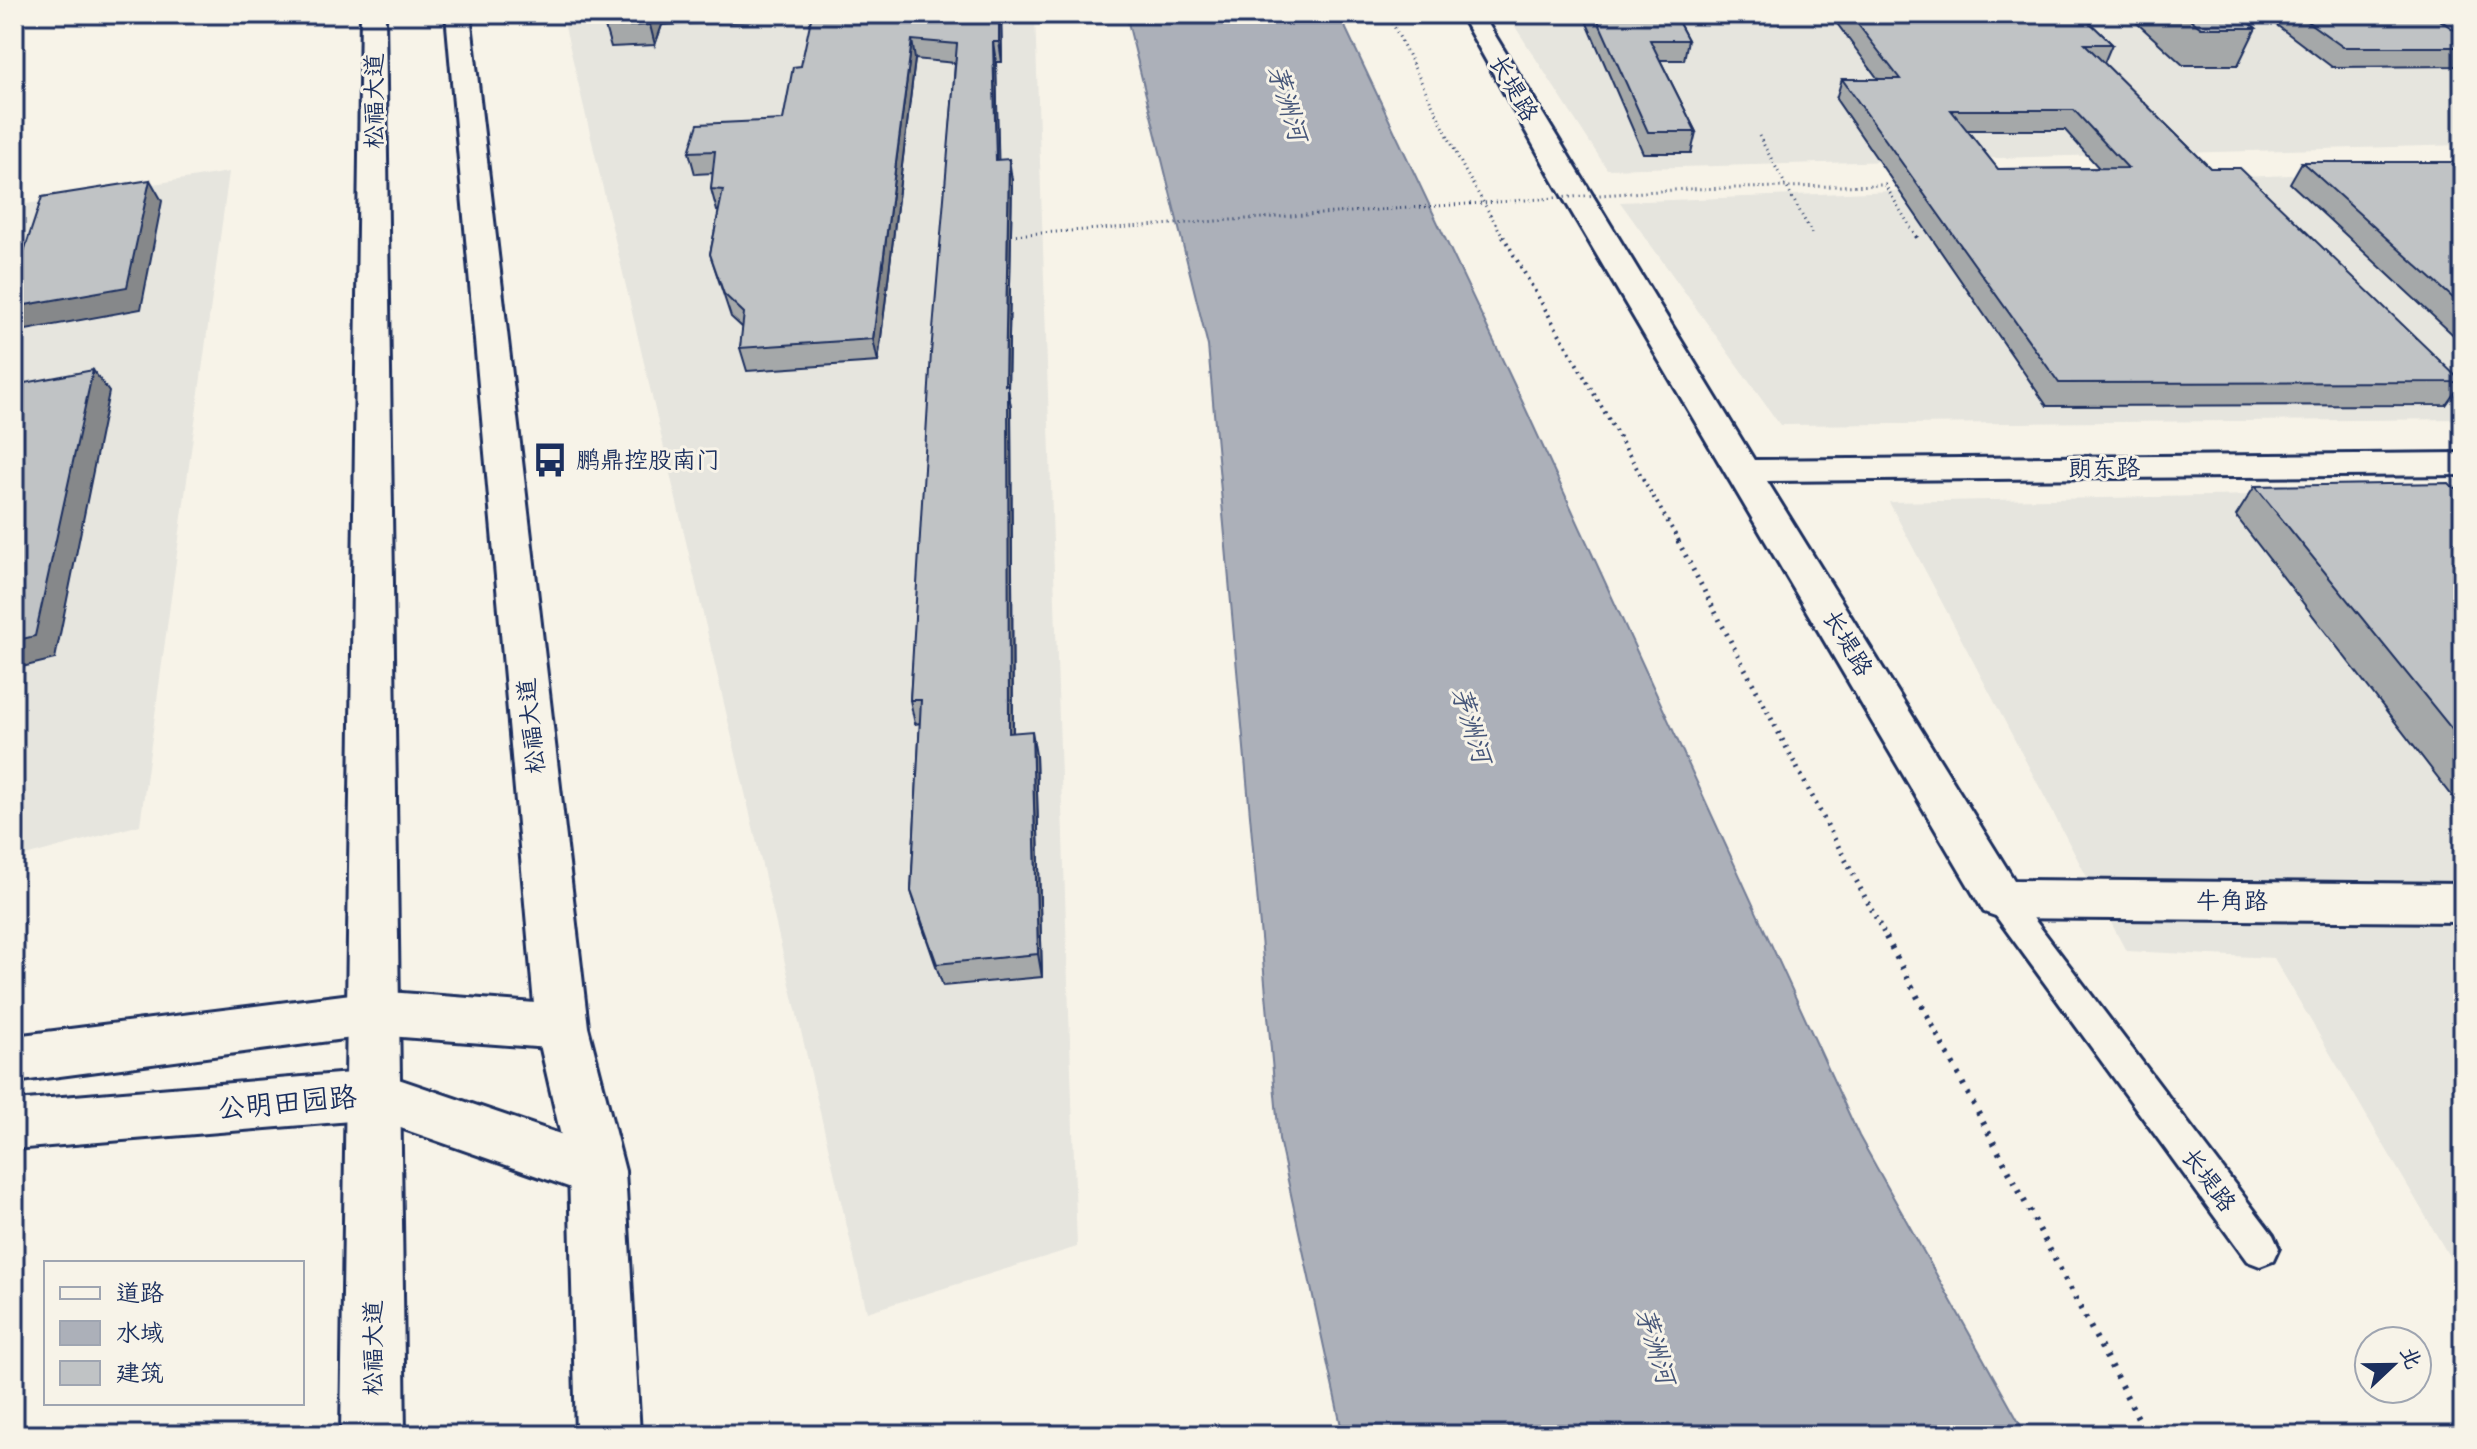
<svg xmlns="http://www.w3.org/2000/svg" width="2477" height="1449" font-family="'Shantell Sans','LXGW WenKai TC',sans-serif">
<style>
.built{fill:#e6e5de}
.water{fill:#acb0b9;stroke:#727c95;stroke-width:2}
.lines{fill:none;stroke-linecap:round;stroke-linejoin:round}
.street-casing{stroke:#1b2f5e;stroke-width:6}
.secondary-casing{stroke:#1b2f5e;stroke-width:6}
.primary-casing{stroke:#1b2f5e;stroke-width:6}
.path-far3{stroke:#1b2f5e;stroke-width:3;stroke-dasharray:1 4;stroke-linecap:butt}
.path-far2{stroke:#1b2f5e;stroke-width:4;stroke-dasharray:2 5;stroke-linecap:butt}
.path-far1{stroke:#1b2f5e;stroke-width:5;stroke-dasharray:2 6;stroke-linecap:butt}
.path{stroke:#1b2f5e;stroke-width:6;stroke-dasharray:3 8;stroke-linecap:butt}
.street{fill:#f7f3e8;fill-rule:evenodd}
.secondary{fill:#f7f3e8;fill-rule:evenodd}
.primary{fill:#f7f3e8;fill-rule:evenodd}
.path-bridge-far1{stroke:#1b2f5e;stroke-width:3;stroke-dasharray:1 4;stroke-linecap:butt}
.path-bridge{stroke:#1b2f5e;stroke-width:4;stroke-dasharray:2 5;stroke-linecap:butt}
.wall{fill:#a5a8a9;stroke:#1b2f5e;stroke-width:2;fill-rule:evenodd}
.shaded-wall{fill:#86888a;stroke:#1b2f5e;stroke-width:2}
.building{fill:#c0c3c5;stroke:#1b2f5e;stroke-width:2;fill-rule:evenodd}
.labels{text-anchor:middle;stroke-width:6;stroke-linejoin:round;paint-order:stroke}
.street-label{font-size:24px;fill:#1b2f5e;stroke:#f7f3e8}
.poi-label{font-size:24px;fill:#1b2f5e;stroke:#f7f3e8;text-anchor:start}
.water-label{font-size:26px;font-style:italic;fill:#465679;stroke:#f7f3e8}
.near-street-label{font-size:28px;fill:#1b2f5e;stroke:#f7f3e8}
</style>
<rect width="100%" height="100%" fill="#f7f3e8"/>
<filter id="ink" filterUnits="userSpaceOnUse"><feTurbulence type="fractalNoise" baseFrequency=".0125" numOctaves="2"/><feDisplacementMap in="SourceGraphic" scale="16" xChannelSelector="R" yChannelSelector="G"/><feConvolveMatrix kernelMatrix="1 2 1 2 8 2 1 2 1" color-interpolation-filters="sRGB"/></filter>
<g filter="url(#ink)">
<path class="built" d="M562,14H1035L1077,1247L867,1312Z
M1507,14H2403L2463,56V145L1607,169Z
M2463,168V419L1780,425L1620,202Z
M229,172L140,825L14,859V206Z
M2463,491V1280L2274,958L2126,951L1889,502Z"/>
<path class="water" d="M1126,14H1339L1522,401L1859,1136L2026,1435H1343L1279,1139L1208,346Z"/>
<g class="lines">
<g class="street-casing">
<path id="street" d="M2424,14H2442L2463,28V40Z
M2001,886L2012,890L2273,1235L2279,1248L2273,1261L2260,1266L2247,1261L1990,908L1985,899L1990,890Z"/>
</g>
<g class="secondary-casing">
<path id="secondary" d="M1460,14H1482L1754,460L2463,453V475L1767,481L2014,880L2463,884V922L2001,918L1984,912L1558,189Z
M375,991L562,1005L580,1011L587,1027L580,1043L562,1049L375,1035L14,1082V1036Z
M375,1071L616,1153L624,1171L616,1189L597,1197L375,1119L14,1149V1101Z"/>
</g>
<g class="primary-casing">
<path id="primary" d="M361,14H385L405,1435H341Z
M446,14H470L588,1027L625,1171L640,1435H576L569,1171L536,1027Z"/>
</g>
<path class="path-far3" d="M1388,14L1465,171L1504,238
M1759,136L1812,234"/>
<path class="path-far2" d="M1503,236L1680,543"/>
<path class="path-far1" d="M1678,541L1887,939"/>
<path class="path" d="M1886,937L2147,1435"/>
<use href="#street" class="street"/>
<use href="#secondary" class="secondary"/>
<use href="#primary" class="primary"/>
<path class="path-bridge-far1" d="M1011,235L1688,189L1885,185L1917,238"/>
<path class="path-bridge" d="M1916,236L1919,240"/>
</g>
<path class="wall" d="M611,14H751L750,21L662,25L655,45L611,47L605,27Z
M1001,14L1002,62H996L998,159L1012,180L1008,389L1011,407L1013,733L1036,755L1042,977L943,986L918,914L911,891L920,723L915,724L910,700L955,63L915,59L878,362L747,371L740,348L743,328L731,317L710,254L719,211H717L711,189L713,173L695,174L689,152L783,120L801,66Z
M1583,14H1674L1688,40L1684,60H1660L1696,132L1691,153H1643Z
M1830,14H2081L2112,44L2104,63L2210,168L2462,382L2446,405L2047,406L1836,99L1842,79H1878ZM1967,130H2065L2099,168L1998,169Z
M2127,14H2238L2256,28L2238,65H2183Z
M2262,14H2431L2463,36V66L2332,67Z
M2302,162H2463V344L2290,183Z
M2255,486L2463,488V810L2236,516Z"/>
<path class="shaded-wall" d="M654,14H659L662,25L655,45L650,25Z
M999,14H1001L1002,62L999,42Z
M912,40L915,59L878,362L873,339Z
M993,42L996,62L999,181L996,160Z
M1009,159L1012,180L1008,389L1011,407L1013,757L1009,733L1005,385Z
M150,180L162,201L141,309L21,331L14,321V307Z
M93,370L109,392L55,659L14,669V641Z
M1032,731L1036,755L1042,977L1038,954Z"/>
<path class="building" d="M611,14H654L650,25L605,27Z
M812,14H999V42H993L996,160L1009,159L1005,385L1008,384L1009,733L1032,731L1038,954L937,964L911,891L921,700H910L931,353L957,44L912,40L873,339L740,348L744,313L724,294L710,254L723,190L711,189L715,151L689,152L698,124L783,120L793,67L801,66Z
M1595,14H1674L1688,40H1650L1696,132H1648Z
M1850,14H2081L2112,44H2085L2210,168H2240L2462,382L2059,383L1842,79H1900ZM1951,110H2074L2128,168L1998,169Z
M2184,14H2238L2256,28H2201Z
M2297,14H2431L2463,36V47H2343Z
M2302,162H2463V307Z
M150,180L127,287L14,307V282L42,197Z
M93,370L35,636L14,641V385Z
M2449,483L2454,488H2463V743L2255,486Z"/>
</g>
<defs>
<g id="bus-bare" transform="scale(2.76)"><path d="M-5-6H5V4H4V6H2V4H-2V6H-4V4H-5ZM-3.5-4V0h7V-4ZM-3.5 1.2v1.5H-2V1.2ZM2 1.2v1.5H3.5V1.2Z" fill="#1b2f5e" stroke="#f7f3e8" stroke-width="2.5" paint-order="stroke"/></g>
</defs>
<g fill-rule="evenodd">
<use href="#bus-bare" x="550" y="460"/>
</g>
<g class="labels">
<g class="street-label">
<text transform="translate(1514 88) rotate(60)" y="8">长堤路</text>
<text transform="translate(374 101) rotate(-90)" y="8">松福大道</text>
<text transform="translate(2104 468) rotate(-1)" y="8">朗东路</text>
<text transform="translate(1848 643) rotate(59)" y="8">长堤路</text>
<text transform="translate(531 726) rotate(-96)" y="8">松福大道</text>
<text x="2232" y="909">牛角路</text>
<text transform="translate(2209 1180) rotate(53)" y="8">长堤路</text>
<text transform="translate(373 1348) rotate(-90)" y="8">松福大道</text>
</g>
<g class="poi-label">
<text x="576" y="468">鹏鼎控股南门</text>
</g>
<g class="water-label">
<text transform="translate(1288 103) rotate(73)" y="9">茅洲河</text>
<text transform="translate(1472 725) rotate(73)" y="9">茅洲河</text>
<text transform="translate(1656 1346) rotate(73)" y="9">茅洲河</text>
</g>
<g class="near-street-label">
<text transform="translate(287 1102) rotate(-5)" y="10">公明田园路</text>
</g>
</g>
<rect width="2477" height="1449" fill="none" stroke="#f7f3e8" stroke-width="48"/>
<rect x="24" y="24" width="2429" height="1401" fill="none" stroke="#1b2f5e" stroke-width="3" filter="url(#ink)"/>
<rect x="44" y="1261" width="260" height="144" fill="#f7f3e8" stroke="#9fa5b1" stroke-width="2"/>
<rect x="60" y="1287" width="40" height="12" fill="#f7f3e8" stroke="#9fa5b1" stroke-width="2"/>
<text x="116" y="1301" font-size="24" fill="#1b2f5e">道路</text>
<rect x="60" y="1321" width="40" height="24" fill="#acb0b9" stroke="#9fa5b1" stroke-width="2"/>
<text x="116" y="1341" font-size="24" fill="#1b2f5e">水域</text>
<rect x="60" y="1361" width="40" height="24" fill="#c0c3c5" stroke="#9fa5b1" stroke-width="2"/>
<text x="116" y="1381" font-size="24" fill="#1b2f5e">建筑</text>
<g transform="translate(2393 1365) rotate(68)"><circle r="38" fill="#f7f3e8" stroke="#9fa5b1" stroke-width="2"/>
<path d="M0-6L14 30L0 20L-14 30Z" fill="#1b2f5e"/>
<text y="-12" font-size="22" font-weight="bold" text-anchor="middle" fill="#1b2f5e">北</text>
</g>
</svg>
